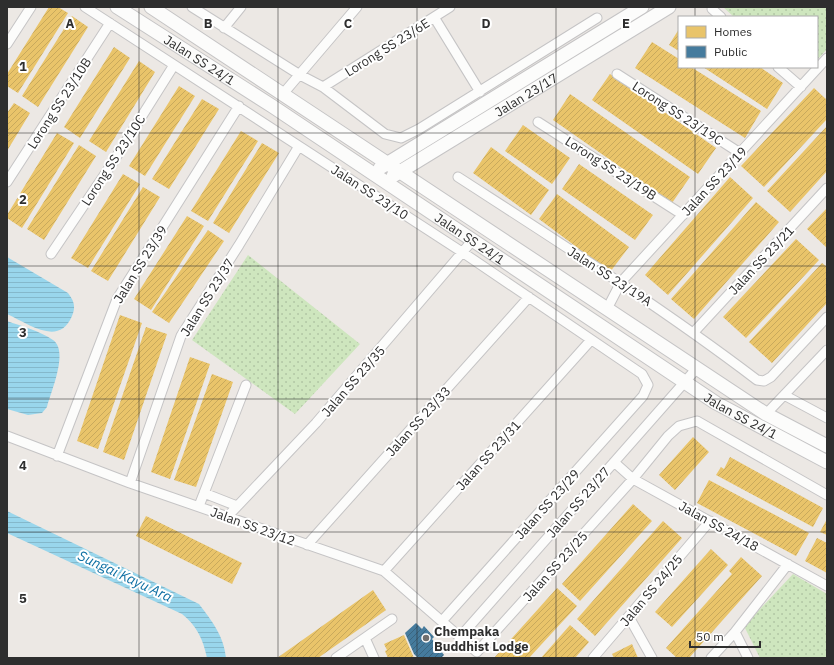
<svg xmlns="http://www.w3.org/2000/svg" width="834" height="665" font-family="'IBM Plex Sans',sans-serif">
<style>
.park{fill:url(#park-dots)}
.water{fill:url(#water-rules)}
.homes{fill:url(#homes-hatch)}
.public{fill:url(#public-hatch)}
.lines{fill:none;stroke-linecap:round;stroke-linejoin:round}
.street-casing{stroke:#c5c4c5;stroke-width:11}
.secondary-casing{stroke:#c5c4c5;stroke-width:15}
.street{stroke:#fcfcfb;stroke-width:9}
.secondary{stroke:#fcfcfb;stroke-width:13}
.grid{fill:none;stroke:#2e2e2e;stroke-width:1;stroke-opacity:0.55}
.poi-dot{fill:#706f6e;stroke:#fff;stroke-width:1.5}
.labels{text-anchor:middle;stroke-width:4;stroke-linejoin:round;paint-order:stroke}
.street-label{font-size:13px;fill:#2e2e2e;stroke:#fff}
.poi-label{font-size:13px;font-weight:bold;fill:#2e2e2e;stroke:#fff;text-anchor:start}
.water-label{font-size:14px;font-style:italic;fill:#0d6fa3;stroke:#fff}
.grid-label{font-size:13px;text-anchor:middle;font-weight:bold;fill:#2e2e2e;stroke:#fff;stroke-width:4;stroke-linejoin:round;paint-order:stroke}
</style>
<defs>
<pattern id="park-dots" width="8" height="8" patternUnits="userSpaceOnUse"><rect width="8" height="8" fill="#cee6be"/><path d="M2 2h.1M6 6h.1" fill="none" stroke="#b1c6a4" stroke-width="1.8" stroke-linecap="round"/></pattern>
<pattern id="water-rules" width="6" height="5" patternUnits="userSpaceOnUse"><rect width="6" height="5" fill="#99d6ec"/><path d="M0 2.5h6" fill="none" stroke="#84b8cb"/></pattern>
<pattern id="homes-hatch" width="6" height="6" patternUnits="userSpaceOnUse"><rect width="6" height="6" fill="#e9c46a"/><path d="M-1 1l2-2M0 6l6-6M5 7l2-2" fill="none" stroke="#c8a95c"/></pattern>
<pattern id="public-hatch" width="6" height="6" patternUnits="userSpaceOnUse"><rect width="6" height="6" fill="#457b9d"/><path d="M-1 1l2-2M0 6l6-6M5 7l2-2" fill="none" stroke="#3a6580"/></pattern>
</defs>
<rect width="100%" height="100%" fill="#ece8e4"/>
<path class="park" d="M723,7H827V49L817,60V17H734Z
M248,255L360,344L295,414L192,340Z
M793,574L827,594V658H760L744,626Z"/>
<path class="water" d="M7,257L68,293C74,301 76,306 72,316C59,347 29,324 7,314Z
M7,321C21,326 40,331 53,340C69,351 51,391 47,407L42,413L28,415L7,409Z
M7,511L199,604C212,621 224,636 226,658H207C203,639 197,626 182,614L7,533Z"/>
<path class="homes" d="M49,7H58L68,13L18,93L7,86V74Z
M72,16L88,27L38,107L22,96Z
M679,29V51L669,45Z
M652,42L679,59V67H691L761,111L745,138L635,68Z
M114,47L130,58L80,138L64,127Z
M139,61L155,72L106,152L89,141Z
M703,67H760L783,83L767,109Z
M610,74L716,148L698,174L592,100Z
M179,86L195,96L145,176L129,166Z
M814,88L827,100V119L764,187L741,166Z
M570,94L690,177L672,203L553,120Z
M202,99L219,109L169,189L152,179Z
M14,103L30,113L7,151V113Z
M523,125L570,158L552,184L505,151Z
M827,126V171L790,212L767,191Z
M241,131L258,141L208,221L191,211Z
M57,133L74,143L22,228L7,218V215Z
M262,143L279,153L229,233L213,223Z
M79,145L96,156L44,240L27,229Z
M491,147L549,190L531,215L473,173Z
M579,164L653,215L635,240L562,189Z
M123,174L140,184L88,268L71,258Z
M730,177L753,198L668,295L645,275Z
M143,187L160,197L108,281L91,271Z
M557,194L629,247L610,272L539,219Z
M756,202L779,222L694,319L671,299Z
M827,208V248L807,229Z
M187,216L204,226L151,310L134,299Z
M208,230L224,241L169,323L152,312Z
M796,239L819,260L746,338L723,317Z
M822,263L827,267V303L772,363L749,342Z
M120,315L142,323L98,449L77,441Z
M146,327L167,334L124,460L103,452Z
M190,357L210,364L170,479L151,472Z
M212,374L233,382L196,487L174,480Z
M693,437L709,452L675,490L659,475Z
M730,457L823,508L813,527L716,475L721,467L724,469Z
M709,480L809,533L796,556L697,503Z
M633,504L652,521L580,601L562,584Z
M146,516L242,563L232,584L136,536Z
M827,519V535L820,532Z
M663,521L682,538L595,636L577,619Z
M817,538L827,543V573L805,561Z
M711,549L728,565L672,627L655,612Z
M741,557L762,576L689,658H677L666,648L732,574L729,571Z
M557,588L577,606L551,634L529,658H494Z
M373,590L386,610L365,625L318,658H277Z
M570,625L589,642L575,658H541Z
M404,635L414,658H388L385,651L387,650L384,644Z
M632,644L638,658H614L612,654Z"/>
<path class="public" d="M416,623L422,629L424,626L434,637L432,639L444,655L441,658H418L414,654L405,633Z"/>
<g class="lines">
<g class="street-casing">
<path id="street" d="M85,7L462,252L642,374L648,385L643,396L442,621
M192,7L300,75L323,87L385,134L401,138L419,129L597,18
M712,9L721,17
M434,17L480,92
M224,28L241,7
M7,44L31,7
M778,67L801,87
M617,74L740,153
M323,87L450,7
M282,95L357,7
M538,122L683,215
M458,177C560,243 661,307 757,380L764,381L771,377L827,317
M7,182L110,23
M51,254L113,162L174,65
M607,309L621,282L827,58
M694,332L827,188
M784,395L827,418
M766,414L827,350
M7,436L130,483L384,571L477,652L633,479L668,436L679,426L697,421L827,495
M57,456L117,299L239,106
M614,462L633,479L827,586
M130,483L181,336L239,245L299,146
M204,493L237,506
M199,506L246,385
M228,516L316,423L472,241
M307,545L529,297
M384,571L591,340
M629,617L652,658
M735,632L748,658
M460,637L697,368
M365,638L374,658
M336,658L392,619
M593,658L710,521
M711,658L735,632L788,564"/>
</g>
<g class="secondary-casing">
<g id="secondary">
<path id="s1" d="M117,7L272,106L716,403L827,462"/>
<path d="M151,7L766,414L827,446"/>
<path d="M380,168L642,7"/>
<path id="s2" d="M393,176L669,7"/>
</g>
</g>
<use href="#street" class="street"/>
<use href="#secondary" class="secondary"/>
</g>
<path class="grid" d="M139,7V658M278,7V658M417,7V658M556,7V658M695,7V17M695,67V658M7,133H827M7,266H827M7,399H827M7,532H827"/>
<circle class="poi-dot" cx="426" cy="638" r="4"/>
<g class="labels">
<g class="street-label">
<text transform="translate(387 47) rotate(-32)" y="5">Lorong SS 23/6E</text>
<text dy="5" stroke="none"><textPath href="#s1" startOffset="98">Jalan SS 24/1</textPath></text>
<text dy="5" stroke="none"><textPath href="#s2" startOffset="156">Jalan 23/17</textPath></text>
<text transform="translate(59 103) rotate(-57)" y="5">Lorong SS 23/10B</text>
<text transform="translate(678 113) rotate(33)" y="5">Lorong SS 23/19C</text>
<text transform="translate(113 160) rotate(-57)" y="5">Lorong SS 23/10C</text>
<text transform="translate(611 168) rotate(33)" y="5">Lorong SS 23/19B</text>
<text transform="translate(714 181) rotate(-47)" y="5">Jalan SS 23/19</text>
<text transform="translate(370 192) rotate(33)" y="5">Jalan SS 23/10</text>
<text dy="5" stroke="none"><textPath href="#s1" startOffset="422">Jalan SS 24/1</textPath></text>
<text transform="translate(761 260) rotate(-47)" y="5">Jalan SS 23/21</text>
<text transform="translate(140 264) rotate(-58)" y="5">Jalan SS 23/39</text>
<text transform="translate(610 276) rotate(33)" y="5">Jalan SS 23/19A</text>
<text transform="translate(207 297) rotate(-58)" y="5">Jalan SS 23/37</text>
<text transform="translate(353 381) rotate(-49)" y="5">Jalan SS 23/35</text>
<text dy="5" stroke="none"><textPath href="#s1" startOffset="746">Jalan SS 24/1</textPath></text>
<text transform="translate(418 421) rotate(-48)" y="5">Jalan SS 23/33</text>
<text transform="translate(488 455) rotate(-48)" y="5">Jalan SS 23/31</text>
<text transform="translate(578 502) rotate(-49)" y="5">Jalan SS 23/27</text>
<text transform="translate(547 504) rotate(-48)" y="5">Jalan SS 23/29</text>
<text transform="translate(253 526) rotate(20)" y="5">Jalan SS 23/12</text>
<text transform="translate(719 526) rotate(29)" y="5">Jalan SS 24/18</text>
<text transform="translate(555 566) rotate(-48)" y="5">Jalan SS 23/25</text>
<text transform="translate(651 590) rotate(-50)" y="5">Jalan SS 24/25</text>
</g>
<g class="poi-label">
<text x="434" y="636">Chempaka<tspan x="434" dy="15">Buddhist Lodge</tspan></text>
</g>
<g class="water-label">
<text transform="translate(125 576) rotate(25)" y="5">Sungai Kayu Ara</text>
</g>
</g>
<g class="grid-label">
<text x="70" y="28">A</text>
<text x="208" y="28">B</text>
<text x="348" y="28">C</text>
<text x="486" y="28">D</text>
<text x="626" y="28">E</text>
<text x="23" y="71">1</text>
<text x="23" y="204">2</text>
<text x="23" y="337">3</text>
<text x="23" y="470">4</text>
<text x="23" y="603">5</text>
</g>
<rect width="834" height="665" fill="none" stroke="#2e2e2e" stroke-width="16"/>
<rect x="678" y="16" width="140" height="52" fill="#ffffff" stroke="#ababab"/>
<rect x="686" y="26" width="20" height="12" fill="#e9c46a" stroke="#ababab"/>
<text x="714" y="36" font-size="12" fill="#2e2e2e">Homes</text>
<rect x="686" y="46" width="20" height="12" fill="#457b9d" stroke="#ababab"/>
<text x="714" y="56" font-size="12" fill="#2e2e2e">Public</text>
<path d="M690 641v6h70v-6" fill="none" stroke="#2e2e2e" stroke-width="2"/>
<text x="696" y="641" font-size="12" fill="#2e2e2e" stroke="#ffffff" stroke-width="3" paint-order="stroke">50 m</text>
</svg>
